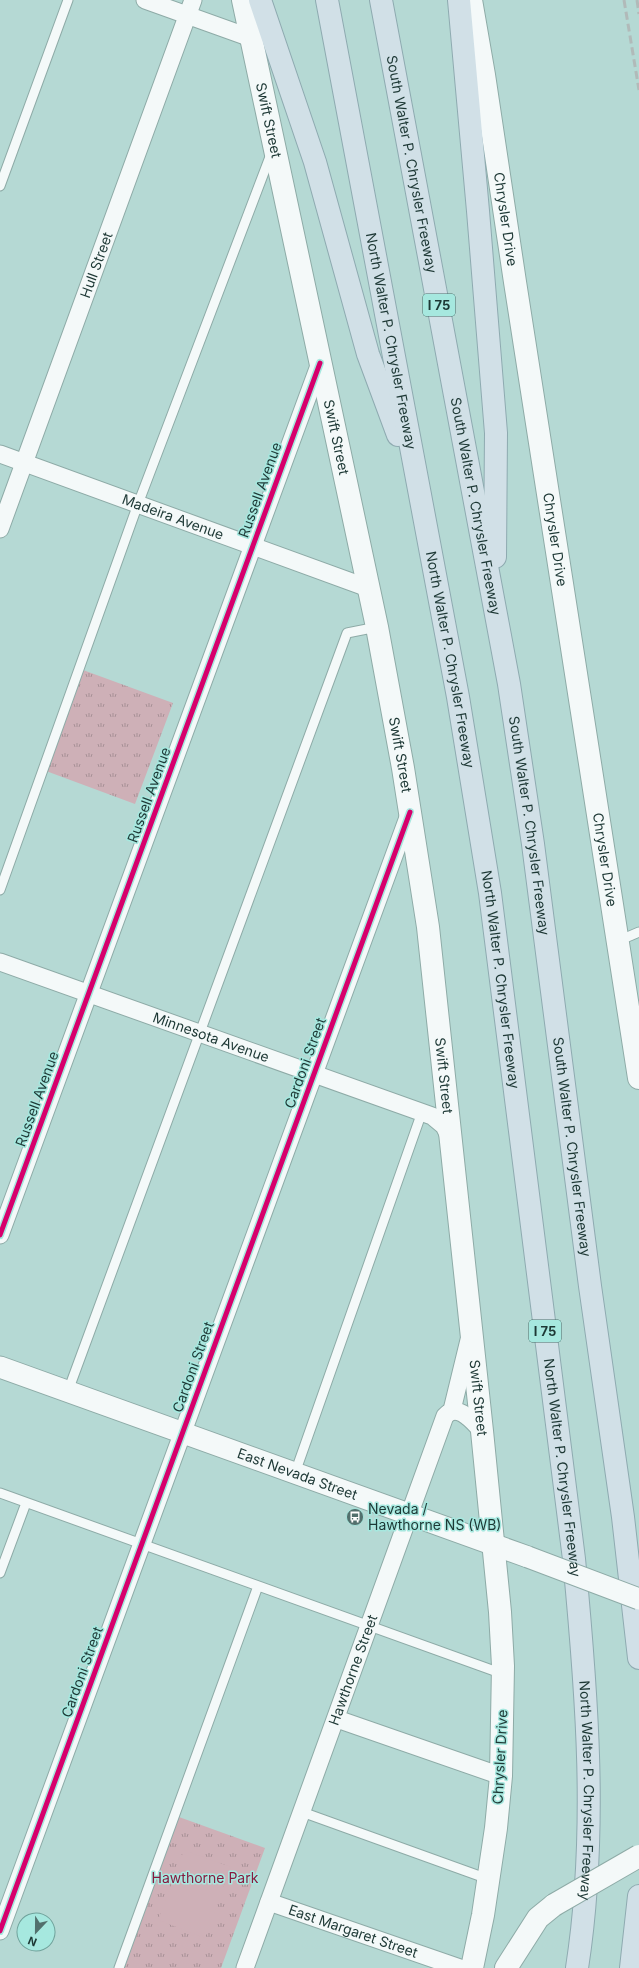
<svg xmlns="http://www.w3.org/2000/svg" width="639" height="1968" font-family="Inter,sans-serif">
<style>
.park{fill:url(#park-tufts)}
.pitch{fill:#ceb0b7}
.lines{fill:none;stroke-linecap:round;stroke-linejoin:round}
.service-casing{stroke:#8eaba7;stroke-width:11}
.minor-casing{stroke:#8eaba7;stroke-width:19}
.tertiary-casing{stroke:#8eaba7;stroke-width:23}
.secondary-casing{stroke:#8eaba7;stroke-width:24}
.motorway-casing{stroke:#8eaab0;stroke-width:24}
.service{stroke:#f4f9f9;stroke-width:9}
.minor{stroke:#f4f9f9;stroke-width:17}
.tertiary{stroke:#f4f9f9;stroke-width:21}
.secondary{stroke:#f4f9f9;stroke-width:22}
.motorway{stroke:#d1e0e7;stroke-width:22}
.rail{stroke:#b1bab9;stroke-width:3;stroke-dasharray:8 4;stroke-linecap:butt}
.tertiary-bridge-casing{stroke:#8eaba7;stroke-width:23;stroke-linecap:butt}
.secondary-bridge-casing{stroke:#8eaba7;stroke-width:24;stroke-linecap:butt}
.tertiary-bridge{stroke:#f4f9f9;stroke-width:21}
.secondary-bridge{stroke:#f4f9f9;stroke-width:22}
.cycleway-casing{stroke:#a6e8df;stroke-width:8}
.cycleway{stroke:#d6006c;stroke-width:5}
.labels{text-anchor:middle;stroke-width:3;stroke-linejoin:round;paint-order:stroke}
.shield{fill:#a6e8df;stroke:#466d68;stroke-width:1}
.shield-label{font-size:13px;font-weight:bold;fill:#1d3835}
.street-label{font-size:14px;fill:#1d3835;stroke:#a6e8df}
.poi-label{font-size:14px;fill:#1d3835;stroke:#a6e8df;text-anchor:start}
.park-label{font-size:14px;fill:#871a3f;stroke:#a6e8df}
</style>
<defs>
<pattern id="park-tufts" width="24" height="20" patternUnits="userSpaceOnUse"><rect width="24" height="20" fill="#ceb0b7"/><path d="M3 7l-1-3M5 7V3M7 7l1-3M15 17l-1-3M17 17v-4M19 17l1-3" fill="none" stroke="#a79096"/></pattern>
</defs>
<rect width="100%" height="100%" fill="#b5d9d4"/>
<path class="park" d="M83,670L173,703L135,804L46,771Z
M179,1817L265,1848L221,1968H123Z"/>
<path class="pitch" d="M184,1850L231,1867L205,1938L158,1920Z"/>
<g class="lines">
<g class="service-casing">
<path id="service" d="M0,186L68,0
M0,890L138,504L271,154
M618,941L639,932
M68,1391L347,633L377,627
M295,1473L422,1112
M0,1493L503,1674
M0,1573L26,1503
M302,1812L488,1879
M119,1968L258,1586"/>
</g>
<g class="minor-casing">
<g id="minor">
<path d="M145,0L251,38"/>
<path id="s1" d="M0,454L368,588"/>
<path id="s2" d="M0,529L193,0"/>
<path id="s3" d="M0,962L432,1116L444,1126L450,1138"/>
<path d="M0,1235L320,363"/>
<path d="M449,1413L452,1410L469,1340"/>
<path d="M337,1719L501,1776"/>
<path id="s4" d="M269,1902L460,1968"/>
<path d="M0,1931L410,812"/>
<path id="s5" d="M245,1968L445,1416C458,1402 473,1422 482,1431"/>
</g>
</g>
<g class="tertiary-casing">
<g id="tertiary">
<path id="s6" d="M0,1367L528,1557"/>
</g>
</g>
<g class="secondary-casing">
<g id="secondary">
<path id="s7" d="M243,0L377,627L403,768L428,927L482,1431L500,1612L503,1666L501,1776L496,1828L483,1915L472,1968"/>
<path id="s8" d="M471,0L484,75L515,282L639,1078"/>
<path d="M506,1968L538,1918L554,1905"/>
</g>
</g>
<g class="motorway-casing">
<g id="motorway">
<path d="M260,0L315,162L368,354L398,435"/>
<path id="s9" d="M327,0L458,697L490,893L574,1559C587,1695 598,1832 577,1968"/>
<path id="s10" d="M381,0L509,684L533,844L590,1286L623,1517L639,1658"/>
<path d="M459,0L478,211L496,433L495,557"/>
<path d="M631,1968L639,1896"/>
</g>
</g>
<use href="#service" class="service"/>
<use href="#minor" class="minor"/>
<use href="#tertiary" class="tertiary"/>
<use href="#secondary" class="secondary"/>
<use href="#motorway" class="motorway"/>
<path class="rail" d="M624,0L639,90
M637,0L639,14"/>
<g class="tertiary-bridge-casing">
<path id="tertiary-bridge" d="M528,1557L639,1599"/>
</g>
<g class="secondary-bridge-casing">
<path id="secondary-bridge" d="M554,1905L639,1856"/>
</g>
<use href="#tertiary-bridge" class="tertiary-bridge"/>
<use href="#secondary-bridge" class="secondary-bridge"/>
<g class="cycleway-casing">
<path id="cycleway" d="M0,1235L320,363
M0,1931L410,812"/>
</g>
<use href="#cycleway" class="cycleway"/>
</g>
<defs>
<g id="bus-disc" transform="scale(0.9)"><circle r="9.5" fill="#52706d" stroke="#a6e8df"/><path d="M-5-6H5V4H4V6H2V4H-2V6H-4V4H-5ZM-3.5-4V0h7V-4ZM-3.5 1.2v1.5H-2V1.2ZM2 1.2v1.5H3.5V1.2Z" fill="#fff"/></g>
</defs>
<g fill-rule="evenodd">
<use href="#bus-disc" x="355" y="1517"/>
</g>
<g class="labels">
<g class="shield">
<rect x="423" y="294" width="32" height="22" rx="3"/>
<rect x="529" y="1320" width="32" height="22" rx="3"/>
</g>
<g class="shield-label">
<text x="439" y="310">I 75</text>
<text x="545" y="1336">I 75</text>
</g>
<g class="street-label">
<text dy="5" stroke="none"><textPath href="#s7" startOffset="123">Swift Street</textPath></text>
<text dy="5" stroke="none"><textPath href="#s10" startOffset="167">South Walter P. Chrysler Freeway</textPath></text>
<text dy="5" stroke="none"><textPath href="#s8" startOffset="222">Chrysler Drive</textPath></text>
<text dy="5" stroke="none"><textPath href="#s2" startOffset="281">Hull Street</textPath></text>
<text dy="5" stroke="none"><textPath href="#s9" startOffset="347">North Walter P. Chrysler Freeway</textPath></text>
<text dy="5" stroke="none"><textPath href="#s7" startOffset="447">Swift Street</textPath></text>
<text transform="translate(260 490) rotate(-70)" y="5">Russell Avenue</text>
<text dy="5" stroke="none"><textPath href="#s10" startOffset="515">South Walter P. Chrysler Freeway</textPath></text>
<text dy="5" stroke="none"><textPath href="#s1" startOffset="184">Madeira Avenue</textPath></text>
<text dy="5" stroke="none"><textPath href="#s8" startOffset="546">Chrysler Drive</textPath></text>
<text dy="5" stroke="none"><textPath href="#s9" startOffset="671">North Walter P. Chrysler Freeway</textPath></text>
<text dy="5" stroke="none"><textPath href="#s7" startOffset="771">Swift Street</textPath></text>
<text transform="translate(149 795) rotate(-70)" y="5">Russell Avenue</text>
<text dy="5" stroke="none"><textPath href="#s10" startOffset="839">South Walter P. Chrysler Freeway</textPath></text>
<text dy="5" stroke="none"><textPath href="#s8" startOffset="870">Chrysler Drive</textPath></text>
<text dy="5" stroke="none"><textPath href="#s9" startOffset="995">North Walter P. Chrysler Freeway</textPath></text>
<text dy="5" stroke="none"><textPath href="#s3" startOffset="224">Minnesota Avenue</textPath></text>
<text transform="translate(305 1063) rotate(-70)" y="5">Cardoni Street</text>
<text dy="5" stroke="none"><textPath href="#s7" startOffset="1095">Swift Street</textPath></text>
<text transform="translate(37 1099) rotate(-70)" y="5">Russell Avenue</text>
<text dy="5" stroke="none"><textPath href="#s10" startOffset="1163">South Walter P. Chrysler Freeway</textPath></text>
<text transform="translate(193 1367) rotate(-70)" y="5">Cardoni Street</text>
<text dy="5" stroke="none"><textPath href="#s7" startOffset="1419">Swift Street</textPath></text>
<text dy="5" stroke="none"><textPath href="#s9" startOffset="1487">North Walter P. Chrysler Freeway</textPath></text>
<text dy="5" stroke="none"><textPath href="#s6" startOffset="316">East Nevada Street</textPath></text>
<text dy="5" stroke="none"><textPath href="#s5" startOffset="317">Hawthorne Street</textPath></text>
<text transform="translate(82 1672) rotate(-70)" y="5">Cardoni Street</text>
<text transform="translate(500 1757) rotate(-87)" y="5">Chrysler Drive</text>
<text dy="5" stroke="none"><textPath href="#s9" startOffset="1811">North Walter P. Chrysler Freeway</textPath></text>
<text dy="5" stroke="none"><textPath href="#s4" startOffset="89">East Margaret Street</textPath></text>
</g>
<g class="poi-label">
<text x="368" y="1514">Nevada /<tspan x="368" dy="16">Hawthorne NS (WB)</tspan></text>
</g>
<g class="park-label">
<text x="205" y="1883">Hawthorne Park</text>
</g>
</g>
<g transform="translate(36 1932) rotate(202)"><circle r="19" fill="#a6e8df" stroke="#6fa29b"/>
<path d="M0-3L7 15L0 10L-7 15Z" fill="#52706d"/>
<text y="-6" font-size="11" font-weight="bold" text-anchor="middle" fill="#1d3835">N</text>
</g>
</svg>
